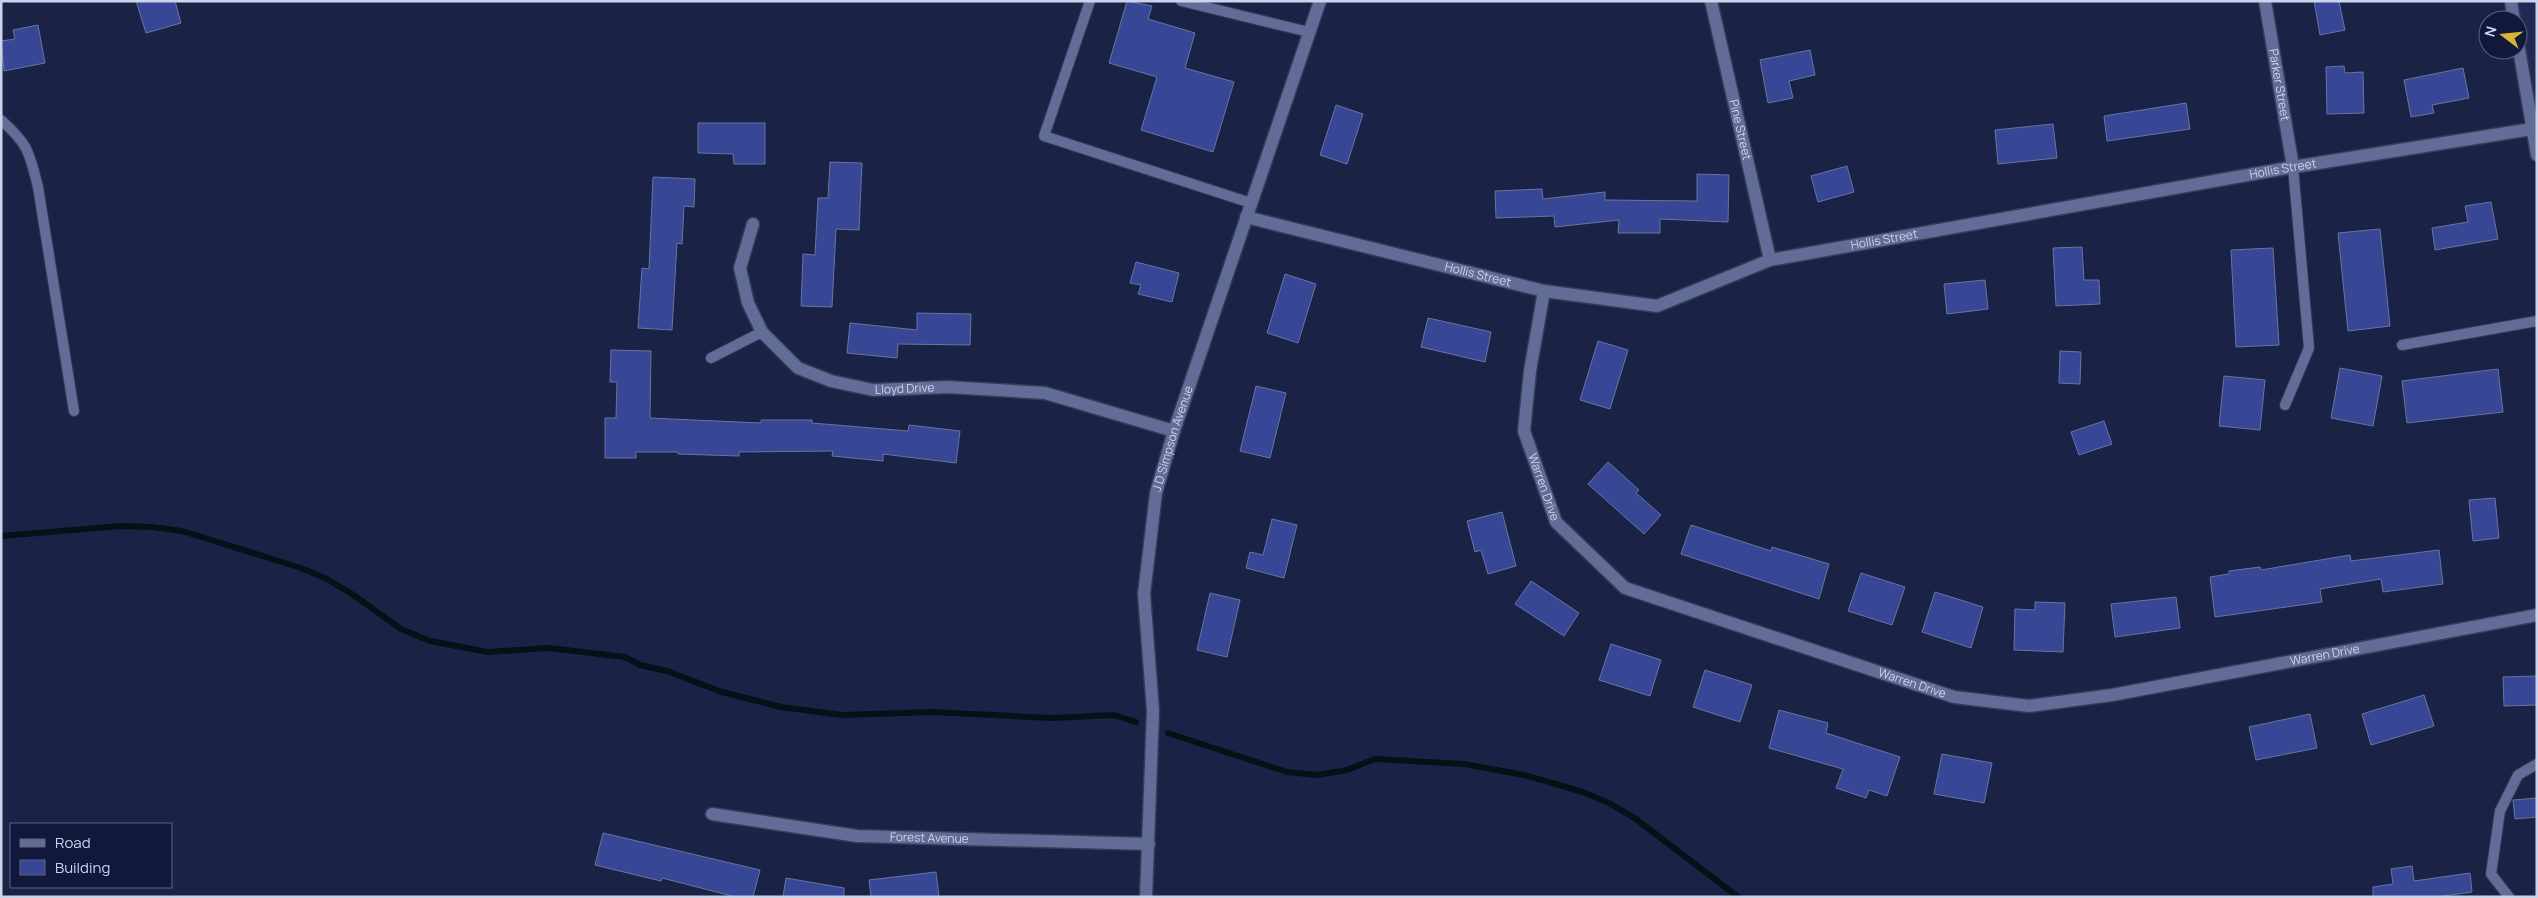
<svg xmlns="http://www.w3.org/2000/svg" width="2538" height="898" font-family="Manrope,sans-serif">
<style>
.built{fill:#212a55}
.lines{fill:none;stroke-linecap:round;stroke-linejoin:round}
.stream{stroke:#021216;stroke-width:6}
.building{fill:#374795;stroke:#68759f}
.lane-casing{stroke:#363a59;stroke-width:12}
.street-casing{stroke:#363a59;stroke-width:15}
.lane{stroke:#616d97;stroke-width:10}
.street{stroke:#616d97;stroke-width:12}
.labels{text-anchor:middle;stroke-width:5;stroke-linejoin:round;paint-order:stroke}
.street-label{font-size:12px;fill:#ccd4eb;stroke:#11183b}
</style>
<rect width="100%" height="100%" fill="#1a2246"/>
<path class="built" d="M2511,1H2537V155L2518,43V20Z"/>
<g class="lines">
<path class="stream" d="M1,536L122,526L152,527L182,531L298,567L325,578L352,594L401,629L430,641L488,652L549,648L625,657L640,665L667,671L722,692L781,707L842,715L933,712L1052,718L1114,715L1136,722
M1168,733L1287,772L1317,775L1347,770L1375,759L1464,764L1524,775L1583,792L1611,804L1636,819L1738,897"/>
</g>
<path class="building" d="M136,1H175L181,23L146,33Z
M1127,1L1152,6L1148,19L1195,33L1185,68L1234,82L1213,152L1141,130L1157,77L1109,63Z
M2314,1H2339L2345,30L2320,35Z
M38,25L45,63L4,71L1,41L15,39L13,30Z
M1810,50L1815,75L1789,81L1793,98L1768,103L1760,60Z
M2344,66L2345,73L2363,72L2364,113L2327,114L2326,67Z
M2463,68L2469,98L2432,105L2434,113L2411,117L2404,80Z
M2186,103L2190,129L2107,141L2104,116Z
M1336,105L1363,114L1347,164L1320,155Z
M698,123H765V164H734L733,154L698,153Z
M2053,124L2057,158L1998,164L1995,130Z
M830,162L862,163L859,230L836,229L832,307L801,306L803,254L815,255L818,198H828Z
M1847,166L1854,192L1818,202L1811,176Z
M1697,174L1729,175L1728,222L1660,219V233H1618L1619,220L1555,227L1554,216L1496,218L1495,191L1542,189L1543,199L1605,192V200L1697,201Z
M653,177L695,179L694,207L684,206L682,244L677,243L672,330L638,328L642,268L649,269Z
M2491,202L2498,239L2435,250L2432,228L2468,222L2465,206Z
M2380,229L2390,326L2348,331L2338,233Z
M2082,247L2084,280H2099L2100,304L2056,306L2053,248Z
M2273,248L2279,345L2236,347L2231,250Z
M1136,262L1179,273L1172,302L1138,294L1141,285L1130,283Z
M1285,274L1316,284L1298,343L1267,333Z
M1985,280L1988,309L1947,314L1944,284Z
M917,313L971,314L970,345L898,344L897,358L847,353L850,323L917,330Z
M1428,318L1491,332L1485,362L1421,347Z
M1598,341L1628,350L1610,409L1580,400Z
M611,350L651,351L650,418L761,423V420H812V423L908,431L909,425L960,431L956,463L883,454V461L832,456L833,451L739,452V456L678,454V452H636V458H605V418H616L617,382H610Z
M2060,351L2081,352L2080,384L2059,383Z
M2340,368L2382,376L2373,426L2331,418Z
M2498,369L2503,412L2407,423L2402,381Z
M2224,376L2265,380L2260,430L2219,426Z
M1256,386L1286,393L1270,458L1240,451Z
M2104,421L2112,444L2079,455L2071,432Z
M1608,462L1639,490L1636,493L1661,515L1644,534L1588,484Z
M2495,498L2499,538L2473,541L2469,500Z
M1502,512L1516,566L1488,574L1481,550L1475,552L1467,521Z
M1272,519L1297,525L1284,578L1246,568L1250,552L1263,555Z
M1691,525L1771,551L1772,547L1829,564L1819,599L1681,554Z
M2439,550L2443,584L2383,592L2381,579L2320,589L2322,602L2215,617L2210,577L2229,574V571L2260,567L2261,570L2350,555L2351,561Z
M1861,573L1905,587L1892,625L1848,611Z
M1531,581L1579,613L1564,636L1515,604Z
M1935,592L1983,607L1971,648L1922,632Z
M1210,593L1240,600L1227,657L1197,650Z
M2176,597L2180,628L2115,637L2111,604Z
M2035,602L2065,603L2063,652L2014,650L2015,609L2035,610Z
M1611,644L1661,660L1650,696L1599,680Z
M1705,670L1752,685L1740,722L1693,707Z
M2537,676V705L2504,706L2503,677Z
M2424,695L2434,726L2371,745L2362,714Z
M1779,710L1828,723L1826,733L1900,757L1887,796L1869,790L1866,798L1836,788L1843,769L1769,748Z
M2310,714L2317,748L2256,760L2249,727Z
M1942,754L1992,763L1984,803L1934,794Z
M2537,798V817L2515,819L2513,800Z
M603,833L760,870L753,897H736L662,878L661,881L595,865Z
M2412,866L2414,881L2470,873L2472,892L2437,897H2373V887L2393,884L2391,869Z
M936,872L939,897H871L869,880Z
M786,878L844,888V897H783Z"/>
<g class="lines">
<g class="lane-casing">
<path id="lane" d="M1090,1L1044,136L1251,203
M1181,1L1309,32
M1,120C29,145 29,152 38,187L74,411
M2402,345L2537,321
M711,358L762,332
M2285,405L2309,348L2293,167
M2509,897L2491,874L2500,811L2518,775L2537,764"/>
</g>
<g class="street-casing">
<g id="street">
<path id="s1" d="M1711,1L1770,260"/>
<path id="s2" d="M2265,1L2293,167"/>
<path d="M2511,1L2514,20"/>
<path d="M2518,43L2537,155"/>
<path id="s3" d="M1246,217L1544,291L1657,306L1770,260L2293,167L2532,129"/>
<path id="s4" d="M753,224L740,268L748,303L762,332L798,368L831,381L873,390L948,387L1045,393L1174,431"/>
<path id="s5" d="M1544,291L1530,371L1524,431L1556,522L1625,588L1954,697L2029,706L2112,695L2537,615"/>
<path id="s6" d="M712,814L857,836L1149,844"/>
<path id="s7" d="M1146,897L1153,711L1144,594L1156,493L1174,431L1320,1"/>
</g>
</g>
<use href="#lane" class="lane"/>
<use href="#street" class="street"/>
</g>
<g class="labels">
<g class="street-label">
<text dy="4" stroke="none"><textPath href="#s2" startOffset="85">Parker Street</textPath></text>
<text dy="4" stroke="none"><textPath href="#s1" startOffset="132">Pine Street</textPath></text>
<text dy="4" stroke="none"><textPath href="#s3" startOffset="1064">Hollis Street</textPath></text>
<text dy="4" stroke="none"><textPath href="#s3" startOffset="659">Hollis Street</textPath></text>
<text dy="4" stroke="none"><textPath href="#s3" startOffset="239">Hollis Street</textPath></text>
<text dy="4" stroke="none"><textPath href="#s4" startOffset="275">Lloyd Drive</textPath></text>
<text dy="4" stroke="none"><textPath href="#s7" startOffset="462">J D Simpson Avenue</textPath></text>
<text dy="4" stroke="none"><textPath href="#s5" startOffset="201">Warren Drive</textPath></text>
<text dy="4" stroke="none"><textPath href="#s5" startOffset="1056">Warren Drive</textPath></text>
<text dy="4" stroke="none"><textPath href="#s5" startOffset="636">Warren Drive</textPath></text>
<text dy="4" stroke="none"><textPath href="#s6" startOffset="219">Forest Avenue</textPath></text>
</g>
</g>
<rect width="2538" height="898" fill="none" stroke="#ccd4eb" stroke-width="5"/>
<rect x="10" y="823" width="162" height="65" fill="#11183b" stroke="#5c6381"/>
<rect x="20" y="839" width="25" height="8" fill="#616d97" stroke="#5c6381"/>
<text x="55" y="848" font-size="15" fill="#ccd4eb">Road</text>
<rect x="20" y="860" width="25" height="15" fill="#374795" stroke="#5c6381"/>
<text x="55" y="873" font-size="15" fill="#ccd4eb">Building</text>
<g transform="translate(2503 35) rotate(286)"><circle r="24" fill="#11183b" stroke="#5c6381"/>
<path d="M0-4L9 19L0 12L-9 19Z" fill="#d9b334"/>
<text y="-8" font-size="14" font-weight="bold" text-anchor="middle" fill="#ccd4eb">N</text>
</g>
</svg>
